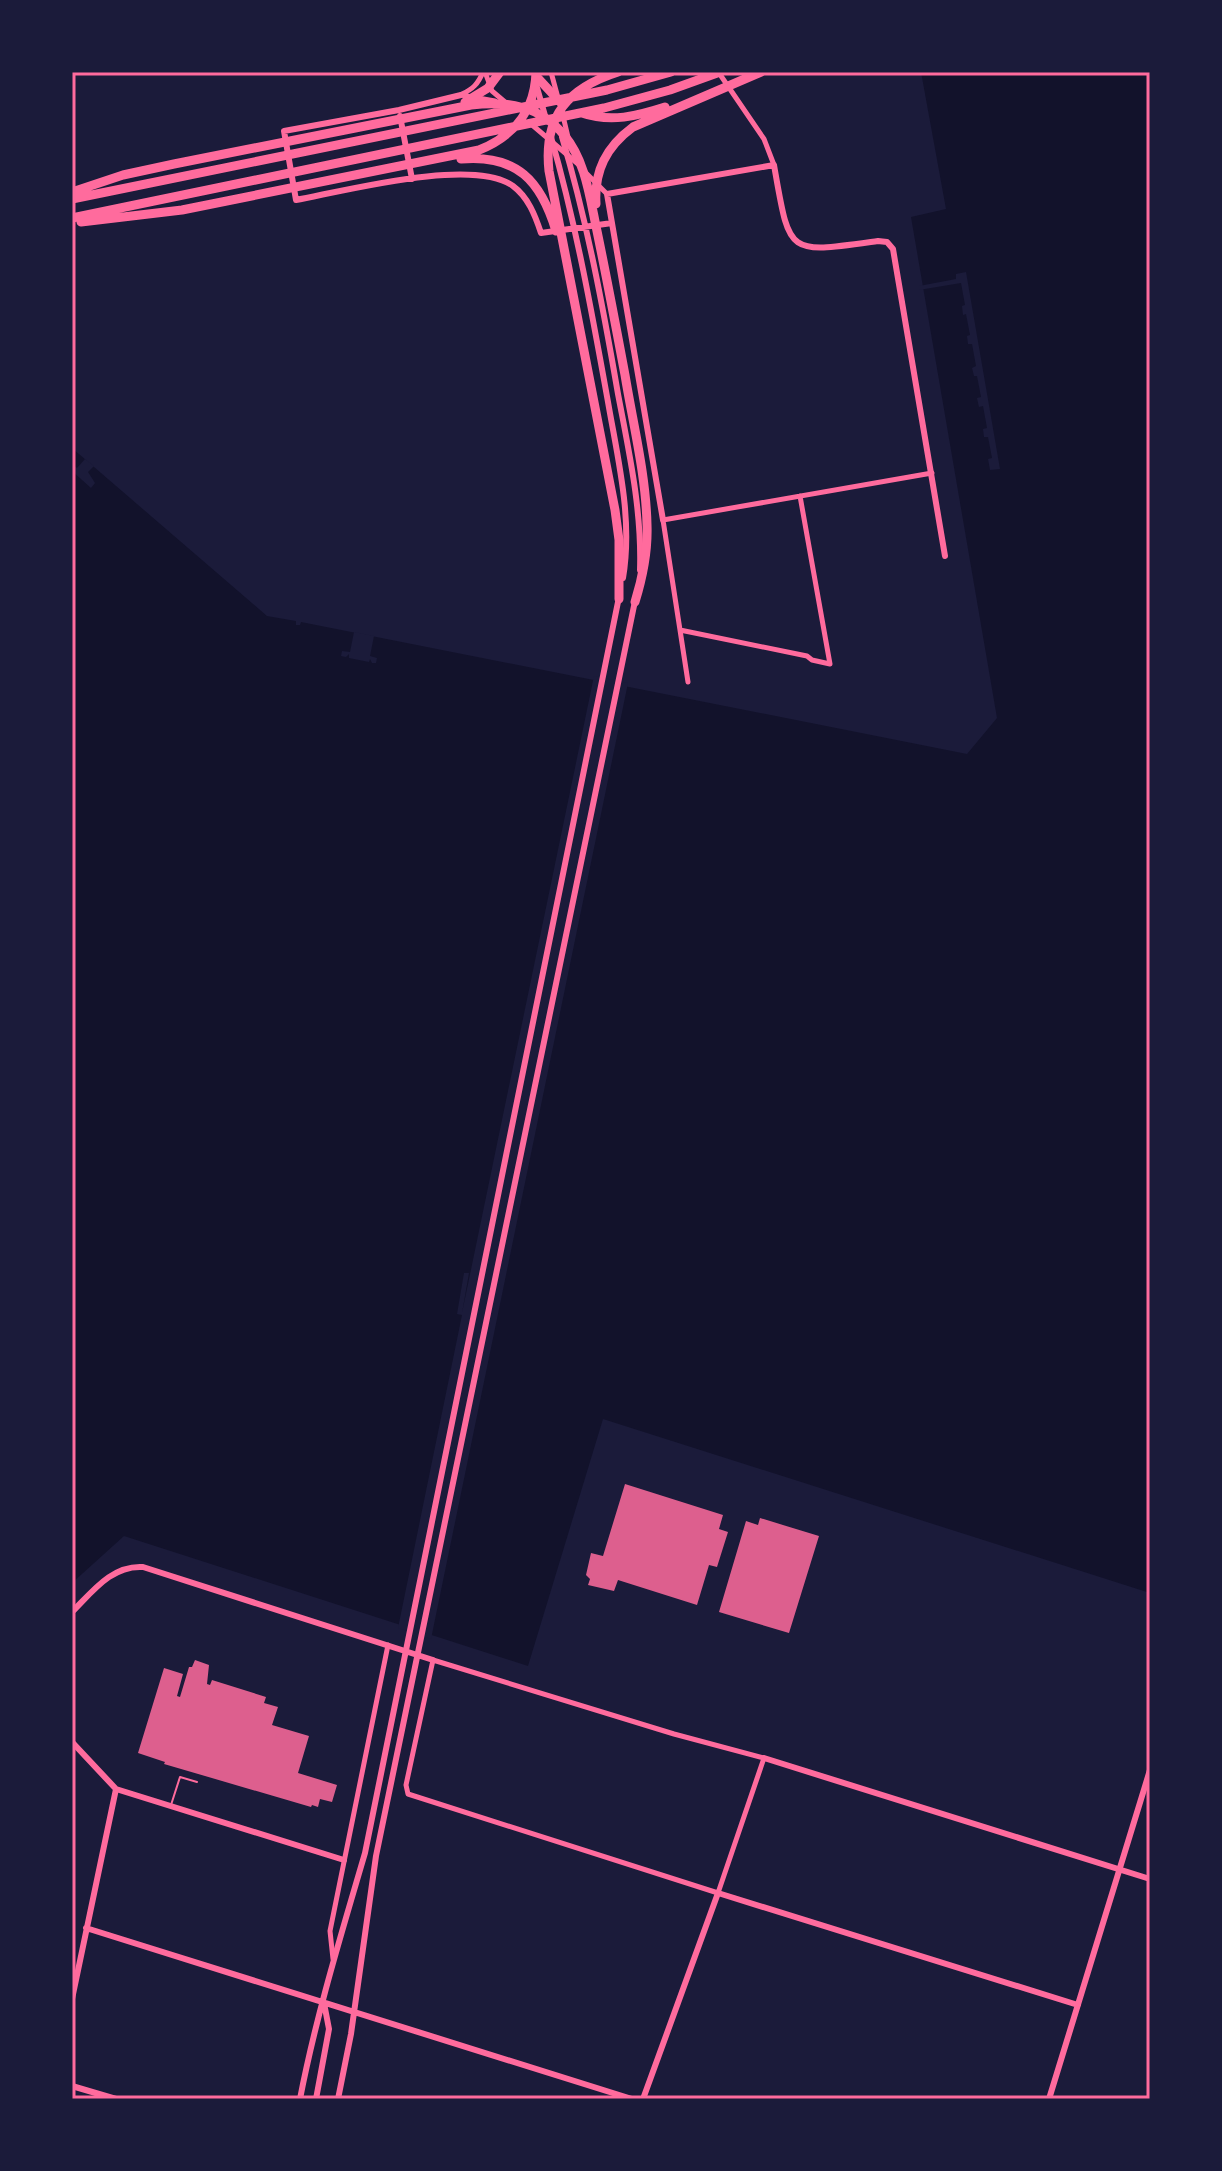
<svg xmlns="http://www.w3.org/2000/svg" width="1222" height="2171" font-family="'Asap Condensed',sans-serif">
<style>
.water{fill:#12122b}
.pier{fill:#1b1b3a}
.building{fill:#dd5f8e}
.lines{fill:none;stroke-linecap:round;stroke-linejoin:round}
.service{stroke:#ff6b9d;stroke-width:2}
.minor{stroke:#ff6b9d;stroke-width:5}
.tertiary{stroke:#ff6b9d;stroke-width:6}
.motorway{stroke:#ff6b9d;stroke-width:9}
.neatline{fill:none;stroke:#ff6b9d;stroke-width:3}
</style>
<rect width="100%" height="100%" fill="#1b1b3a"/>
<path class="water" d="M921,72H1150V1593L603,1419L528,1666L124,1536L72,1583V448L267,616L296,621V625H300L301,622L967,754L997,718L911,217L946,209Z"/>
<path class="pier" d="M966,272L1000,469L990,470L988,459L992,458L988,437H984L983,429L987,428L983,406L979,407L977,398L981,397L977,376H974L972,368L976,366L972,344H968L967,336L970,335L966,314L963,315L962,306L965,305L961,283L919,290V286L956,279V274Z
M85,459L94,466L88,472L95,483L91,488L72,471V464L77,468Z
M354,632L374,636L370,656L377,658L376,663H372L370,659L369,662L349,658V654L346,657L341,656L342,651L350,652Z
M594,676L628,683L431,1639L398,1628L462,1315L457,1314L464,1273H469L462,1313Z"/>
<path class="building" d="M625,1484L723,1515L719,1529L728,1532L717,1567L709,1565L697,1605L618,1580L614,1591L588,1585L590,1579L586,1575L591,1553L603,1556Z
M760,1518L819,1536L789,1633L719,1612L746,1521L758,1525Z
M195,1660L209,1665L207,1684L210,1685L212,1680L266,1697L264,1703L278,1707L272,1725L309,1736L298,1773L337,1785L332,1802L320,1799L318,1807L312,1805L311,1807L164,1764L165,1762L138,1753L164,1668L183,1674L177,1696L180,1697L189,1667H192Z"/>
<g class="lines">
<path class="service" d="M171,1805L180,1777L197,1782"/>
<path class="minor" d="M485,72L492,91L505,102
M551,72L558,98
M719,73L764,139L774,165
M462,94C473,89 478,84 483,72
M461,95L495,101
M563,116L568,137
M531,124L578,164
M585,172L607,194
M800,496L830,664L812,660L807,656L680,630L663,520L932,473
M680,630L688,682
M433,1660L674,1734L764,1758L718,1893L408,1794L406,1785Z
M333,1959L330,1931L388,1645"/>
<path class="tertiary" d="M536,84L546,119
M461,95L399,110L284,131L296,200C344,191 473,157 513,186C528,197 535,215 541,233L612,223
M400,116L412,179
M551,137C576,224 592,313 608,402C618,460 633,519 623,578
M562,137C587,221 603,307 618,394C629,452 642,510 640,570
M663,520L607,194L774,165C790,256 786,254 878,241L887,242L893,249L945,556
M72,1612C93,1591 112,1565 143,1567L433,1660
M72,1742L116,1789L344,1860
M764,1758L1150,1879
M86,1928L632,2099
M72,1999L116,1789
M72,2086L116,2099
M300,2099C316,2016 341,1935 365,1853L619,597
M316,2099L329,2029L324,2003
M338,2099L351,2034L376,1856L635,601
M643,2099L718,1893L1078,2005
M1049,2099L1150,1770"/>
<path class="motorway" d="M618,72C568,88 543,116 549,171L615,510L619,540V599
M536,76L561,103
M465,102L488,88L500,72
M582,113C611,123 637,116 665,107
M461,159C517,154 541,181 556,231
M72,192L123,175L174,164L471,105C507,101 539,105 564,135C586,161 590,199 597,231C607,279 616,327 625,375C633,424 646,475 647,525C648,552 643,576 635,602
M72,199L607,90L671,72
M596,204C594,171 606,147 633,127L761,72
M72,218L604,108L670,90L720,72
M81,222L182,210L479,150C514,136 535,110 536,72"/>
</g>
<rect width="1222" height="2171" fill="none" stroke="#1b1b3a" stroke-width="148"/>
<rect x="74" y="74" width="1074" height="2023" class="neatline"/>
</svg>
